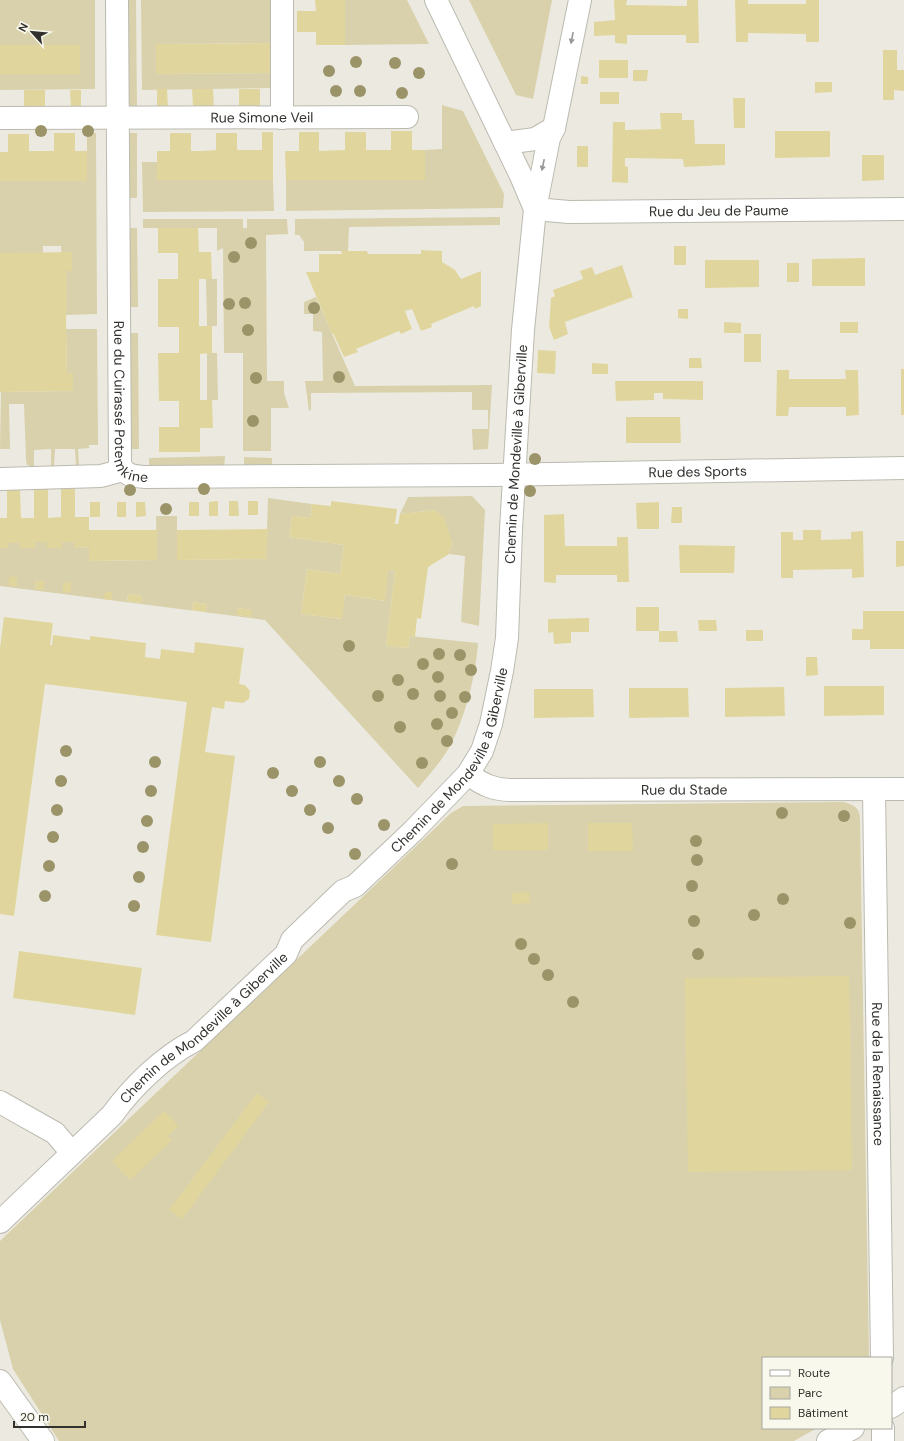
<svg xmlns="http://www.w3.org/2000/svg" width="904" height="1441" font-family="'DM Sans',sans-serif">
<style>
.green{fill:#d8d1ab;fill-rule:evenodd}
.building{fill:#e0d69d}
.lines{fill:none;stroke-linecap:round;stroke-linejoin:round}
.minor-casing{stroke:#bbbab0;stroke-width:24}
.minor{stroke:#fff;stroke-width:22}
.tree{fill:#9b9469}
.oneway{fill:#989896}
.labels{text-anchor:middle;stroke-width:3;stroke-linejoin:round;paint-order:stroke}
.street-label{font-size:14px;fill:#32312d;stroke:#f9f8ed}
</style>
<rect width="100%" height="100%" fill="#eceae0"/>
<path class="green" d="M0,0H95V89L0,90V74H80V45H0Z
M125,0H136L137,108H126Z
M141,0H272V43L156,44V74L272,73L273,88L142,90Z
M345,0H407L429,44L345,45Z
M469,0H552L533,99L516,95Z
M442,105L463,111L504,194L503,208L286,211V180H425V150L442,149Z
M87,133H96L97,314L66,315L61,246H43V253H0V181H87Z
M126,133H137V198H126Z
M142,162H157V180H273L274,211L143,212Z
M500,217V225L349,227L348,251H304V242L299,235H295V219Z
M143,219H243V228H247V219H287L288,234L266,235L267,381H284V393L289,408H271V451H243V353H224L223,248L217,251V228H143Z
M127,228H137L138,307H128Z
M206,279H217V326H207Z
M316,297L355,386L492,385L488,449L473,450L472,429H488V410H472V392L311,393V410L309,411L305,381H323L322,332L313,331V314H304V302Z
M66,329H97L98,445H89V448L78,449L79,466H76L75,449H55L54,466H51V449L34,450V467L27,465L26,460L24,404H9L10,449H0L1,392L73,391V374H67Z
M128,333H138L139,449H129Z
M207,353H217L218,400H207Z
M225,456L224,468H149V458Z
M244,457L272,458V467L244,468Z
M472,496L485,510L479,626L461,622L465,556L449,554L452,542L435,510L400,514L408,497Z
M268,498L312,504L310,518L292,516L289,537L344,545L340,574L307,569L301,614L341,619L345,595L384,601L388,570L395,571L386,646L408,648L410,636L478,643C476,675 465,718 450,746C441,762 429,775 418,788L265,620L0,586V548H8V543H20V548H35V542H47L62,548V542H74L75,548L89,547V561L157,560L156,516H177V560L266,559ZM9,577H17V586H9ZM35,581H44V590L36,589ZM63,583H71V592H63ZM128,594L142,596L141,603L127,601ZM193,602L207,604L206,612L192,610ZM237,608L251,610V617L237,615Z
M844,802C854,805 860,808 860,819L869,1358H763V1428H817L794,1441H59L13,1369L0,1320V1241L451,813L463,806Z"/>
<path class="building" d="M315,0H345V45H316V32H297V11H316Z
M614,0H627L626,5L687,6V0H698L699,43H686V35H627V44L615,43V35L594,36V22L615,20Z
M735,0H748V4H806V0H819V42H806V34L748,33V42H736Z
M272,43V73L156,74V44Z
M0,45H80V74H0Z
M883,50H897V70H904V91L894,90V100H883Z
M599,60H628V78H599Z
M633,70H648L647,81H633Z
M581,76L588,77V84H581Z
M815,82H832V92L815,93Z
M157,89H167L168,108H157Z
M192,89H213L214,108H193Z
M239,89H260V107H239Z
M24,90H45V108L24,109Z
M70,90H81V108H71Z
M600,92H619V104H600Z
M733,98H745V128H734Z
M660,113H682V120H694L695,144H725V165L684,167L683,159L625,158V166L628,167V183L612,182L613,122H625V130L661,129Z
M391,131H412V150H425V180H286L285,151H299V132H319V151L345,150V132H366V150H391Z
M775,131H830V157L775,158Z
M262,132H273V180H157V151H170V133H191V151H203L216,150V133H237V150H262Z
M54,133H75V151H87V181H0V152H8V134H29V151H54Z
M577,146H588V167H577Z
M862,155H884V180L862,181Z
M158,228H198L199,252H211L212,279H199V326H212V353L200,354V400H212L213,428H200V452H159V427H179V401H159L158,353H179V327H158V279H178V253H158Z
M674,246H686V265H674Z
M421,250L442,251V262L455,270L461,279L481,271V306L475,309L474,306L431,324L432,327L421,331L412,309L405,311L412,329L401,334L399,331L356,349L358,352L344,357L333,333L332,334L306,272H319V254H342L341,251H367L368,254H421Z
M72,252V271H66V315L67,374L73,373V391L0,392V253Z
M865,258V286H812V259Z
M705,260H759V287L705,288Z
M787,263H799V282H787Z
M622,265L633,297L565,322L568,334L554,340L549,327L551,298L555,296L553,290L583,279L580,271L592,267L595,275Z
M678,309H688V319L678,318Z
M724,322L741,323V333H724Z
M840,322H858V333H840Z
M744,334H761V362H744Z
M538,350L556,351L555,374L537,373Z
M689,358H701L702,368H689Z
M592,363L608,364V374H592Z
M901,369H904V415H901Z
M777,370H789V379H846L845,370H858L859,415L846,416V407H789L788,416H776Z
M615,381H703V400L663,399V393H654V400L616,401Z
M626,417H680L681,443H626Z
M7,489H20L21,518H34V489H48V518L61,517V489H75V517H89V530H157V560L89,561V547L74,548V542H62V548H47V542H35V548H20V543H8V548H0V518H7Z
M218,501V516H209V502Z
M229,501H238L239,516H229Z
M248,501H258V515H248Z
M331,501L397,509L395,524H398L400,514L435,510L444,518L452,542L449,554L428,567L421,619L417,618L415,637L410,636L408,648L386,646L395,571L388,570L385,601L345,595L342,619L301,614L307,569L340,574L344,545L289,537L292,516L310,518L312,504L331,506Z
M90,502H100V517H90Z
M117,502H126V517H117Z
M136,502H145L146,516L136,517Z
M189,502H199V516H189Z
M659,502V529H637L636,503Z
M672,507H682V523H671Z
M564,514L565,546H617V537H628L629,582H617V575H556V583L544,582V515Z
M268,529L266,559L177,560V530Z
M803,530H821V540L851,539V532L863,531L864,577L852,578V569L793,570V578H781V532H793V540H803Z
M896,541H904V566L896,567Z
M679,545L735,546L734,573H680Z
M9,577H17V586H9Z
M35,581H44V590H36Z
M71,582V592H63V583Z
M105,592H112V600L104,599Z
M128,594L142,596L141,603L127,601Z
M193,602L207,604L206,612L192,610Z
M636,607H659V631H677L678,642H659V631H636Z
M237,608L252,610L251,617L237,615Z
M863,611H904V649H870V640H852V629H863Z
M4,617L53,623L50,645H52L53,635L90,640V636L146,643L145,657L160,659L161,649L194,653L195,642L244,648L239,684L245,685L250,691L249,699L243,703L225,701L224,709L212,707L205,752L235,756L211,942L156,935L187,702L45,684L14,916L0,914V648Z
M589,618V632H571V643L554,644L553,632L548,633V619Z
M698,620H716L717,631H699Z
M746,630H763V641H746Z
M806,657H817L818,675L806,676Z
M824,686H884V715L824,716Z
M784,687L785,716L725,717V688Z
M629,688H688L689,717L629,718Z
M534,689H593L594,717L534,718Z
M548,823V850H493V824Z
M588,823H632L633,851H588Z
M529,892L530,903L512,904V893Z
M19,951L142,968L135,1015L13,998Z
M849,976L852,1170L688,1172L685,978Z
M257,1093L269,1102L182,1219L169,1210Z
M164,1111L178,1126L168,1136L172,1140L130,1180L112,1161Z"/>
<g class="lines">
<g class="minor-casing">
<g id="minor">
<path id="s1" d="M117,0L120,463C124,476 133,476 145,477L491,475L904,468"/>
<path d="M282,0V118"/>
<path d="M436,0L521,176L535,209"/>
<path id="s2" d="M0,118L407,117"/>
<path d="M505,143L535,139L554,128"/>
<path id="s3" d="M535,209L569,212L904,209"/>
<path d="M0,479L101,476L123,470"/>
<path id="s4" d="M468,774C483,785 494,790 512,790L904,789"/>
<path id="s5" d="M874,790L882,1358"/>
<path d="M0,1102L55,1133L72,1153"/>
<path id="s6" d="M0,1222L112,1115C132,1087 164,1056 194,1041L286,954L292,940L343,891L355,886L413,831L468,774L482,751L491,724L502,671L507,638L511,529L523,330L535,209L549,138L554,128L580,0"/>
<path d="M0,1381L43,1441"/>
<path d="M891,1407L904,1398"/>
<path d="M883,1428V1441"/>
<path d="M828,1441L853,1428"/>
</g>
</g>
<use href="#minor" class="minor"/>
</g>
<g class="tree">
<circle cx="356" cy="62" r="6"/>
<circle cx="395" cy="63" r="6"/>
<circle cx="329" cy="71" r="6"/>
<circle cx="419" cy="73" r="6"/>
<circle cx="336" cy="91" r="6"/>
<circle cx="360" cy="91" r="6"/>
<circle cx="402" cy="93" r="6"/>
<circle cx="41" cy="131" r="6"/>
<circle cx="88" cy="131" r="6"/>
<circle cx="251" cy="243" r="6"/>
<circle cx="234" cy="257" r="6"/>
<circle cx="245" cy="303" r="6"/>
<circle cx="229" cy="304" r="6"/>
<circle cx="314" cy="308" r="6"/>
<circle cx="248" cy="330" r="6"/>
<circle cx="339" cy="377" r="6"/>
<circle cx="256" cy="378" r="6"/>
<circle cx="253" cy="421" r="6"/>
<circle cx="535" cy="459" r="6"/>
<circle cx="204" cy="489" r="6"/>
<circle cx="130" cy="490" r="6"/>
<circle cx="530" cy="491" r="6"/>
<circle cx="166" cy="509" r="6"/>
<circle cx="349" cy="646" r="6"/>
<circle cx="439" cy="654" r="6"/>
<circle cx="460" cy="655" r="6"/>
<circle cx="423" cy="664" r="6"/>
<circle cx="471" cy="670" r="6"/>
<circle cx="438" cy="677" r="6"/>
<circle cx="398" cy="680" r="6"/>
<circle cx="413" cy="694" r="6"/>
<circle cx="378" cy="696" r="6"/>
<circle cx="440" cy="696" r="6"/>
<circle cx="465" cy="697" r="6"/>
<circle cx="452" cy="713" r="6"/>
<circle cx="437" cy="724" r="6"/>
<circle cx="400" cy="727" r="6"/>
<circle cx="447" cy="741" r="6"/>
<circle cx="66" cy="751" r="6"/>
<circle cx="155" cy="762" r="6"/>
<circle cx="320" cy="762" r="6"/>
<circle cx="422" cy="763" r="6"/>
<circle cx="273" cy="773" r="6"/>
<circle cx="61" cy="781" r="6"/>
<circle cx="339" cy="781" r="6"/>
<circle cx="151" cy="791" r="6"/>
<circle cx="292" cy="791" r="6"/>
<circle cx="357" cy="799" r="6"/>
<circle cx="57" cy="810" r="6"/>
<circle cx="310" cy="810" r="6"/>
<circle cx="782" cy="813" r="6"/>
<circle cx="844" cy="816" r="6"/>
<circle cx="147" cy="821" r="6"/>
<circle cx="384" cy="825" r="6"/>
<circle cx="328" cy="828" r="6"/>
<circle cx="53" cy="837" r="6"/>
<circle cx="696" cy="841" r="6"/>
<circle cx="143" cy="847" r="6"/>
<circle cx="355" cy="854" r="6"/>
<circle cx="697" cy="860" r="6"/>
<circle cx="452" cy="864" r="6"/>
<circle cx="49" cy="866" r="6"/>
<circle cx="139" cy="877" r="6"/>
<circle cx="692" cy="886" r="6"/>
<circle cx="45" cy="896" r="6"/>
<circle cx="783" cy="899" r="6"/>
<circle cx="134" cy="906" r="6"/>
<circle cx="754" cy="915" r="6"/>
<circle cx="694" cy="921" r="6"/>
<circle cx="850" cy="923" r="6"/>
<circle cx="521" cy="944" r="6"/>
<circle cx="698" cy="954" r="6"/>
<circle cx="534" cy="959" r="6"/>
<circle cx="548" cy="975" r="6"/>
<circle cx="573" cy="1002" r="6"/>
</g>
<defs><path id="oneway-solid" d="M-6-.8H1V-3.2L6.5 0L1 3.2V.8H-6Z"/></defs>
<g class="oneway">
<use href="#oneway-solid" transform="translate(572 38) rotate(101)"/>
<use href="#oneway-solid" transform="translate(543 165) rotate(102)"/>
</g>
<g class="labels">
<g class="street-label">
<text dy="5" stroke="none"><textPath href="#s2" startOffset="262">Rue Simone Veil</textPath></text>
<text dy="5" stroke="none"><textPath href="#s3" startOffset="184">Rue du Jeu de Paume</textPath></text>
<text dy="5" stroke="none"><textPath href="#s1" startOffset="409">Rue du Cuirassé Potemkine</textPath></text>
<text dy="5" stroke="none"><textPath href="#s6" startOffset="978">Chemin de Mondeville à Giberville</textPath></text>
<text dy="5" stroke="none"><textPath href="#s1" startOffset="1047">Rue des Sports</textPath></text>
<text dy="5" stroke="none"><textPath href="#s6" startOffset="654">Chemin de Mondeville à Giberville</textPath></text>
<text dy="5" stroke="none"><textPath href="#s4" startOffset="220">Rue du Stade</textPath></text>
<text dy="5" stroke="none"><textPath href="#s6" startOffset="282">Chemin de Mondeville à Giberville</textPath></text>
<text dy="5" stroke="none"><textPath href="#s5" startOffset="284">Rue de la Renaissance</textPath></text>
</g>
</g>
<rect x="762" y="1357" width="130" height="72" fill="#f9f8ed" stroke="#a9a8a0"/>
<rect x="770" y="1370" width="20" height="6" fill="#ffffff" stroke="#a9a8a0"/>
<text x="798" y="1377" font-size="12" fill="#32312d">Route</text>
<rect x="770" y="1387" width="20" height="12" fill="#d8d1ab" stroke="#a9a8a0"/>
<text x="798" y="1397" font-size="12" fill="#32312d">Parc</text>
<rect x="770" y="1407" width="20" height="12" fill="#e0d69d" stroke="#a9a8a0"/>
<text x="798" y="1417" font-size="12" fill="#32312d">Bâtiment</text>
<g transform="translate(32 32) rotate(297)" stroke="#f9f8ed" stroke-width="3" paint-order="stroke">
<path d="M0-3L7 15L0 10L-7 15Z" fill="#32312d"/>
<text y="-6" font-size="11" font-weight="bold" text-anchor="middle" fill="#32312d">N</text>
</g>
<path d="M14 1421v6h71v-6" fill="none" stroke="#32312d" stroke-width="2"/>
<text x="20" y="1421" font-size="12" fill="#32312d" stroke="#f9f8ed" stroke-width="3" paint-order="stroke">20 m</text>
</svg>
